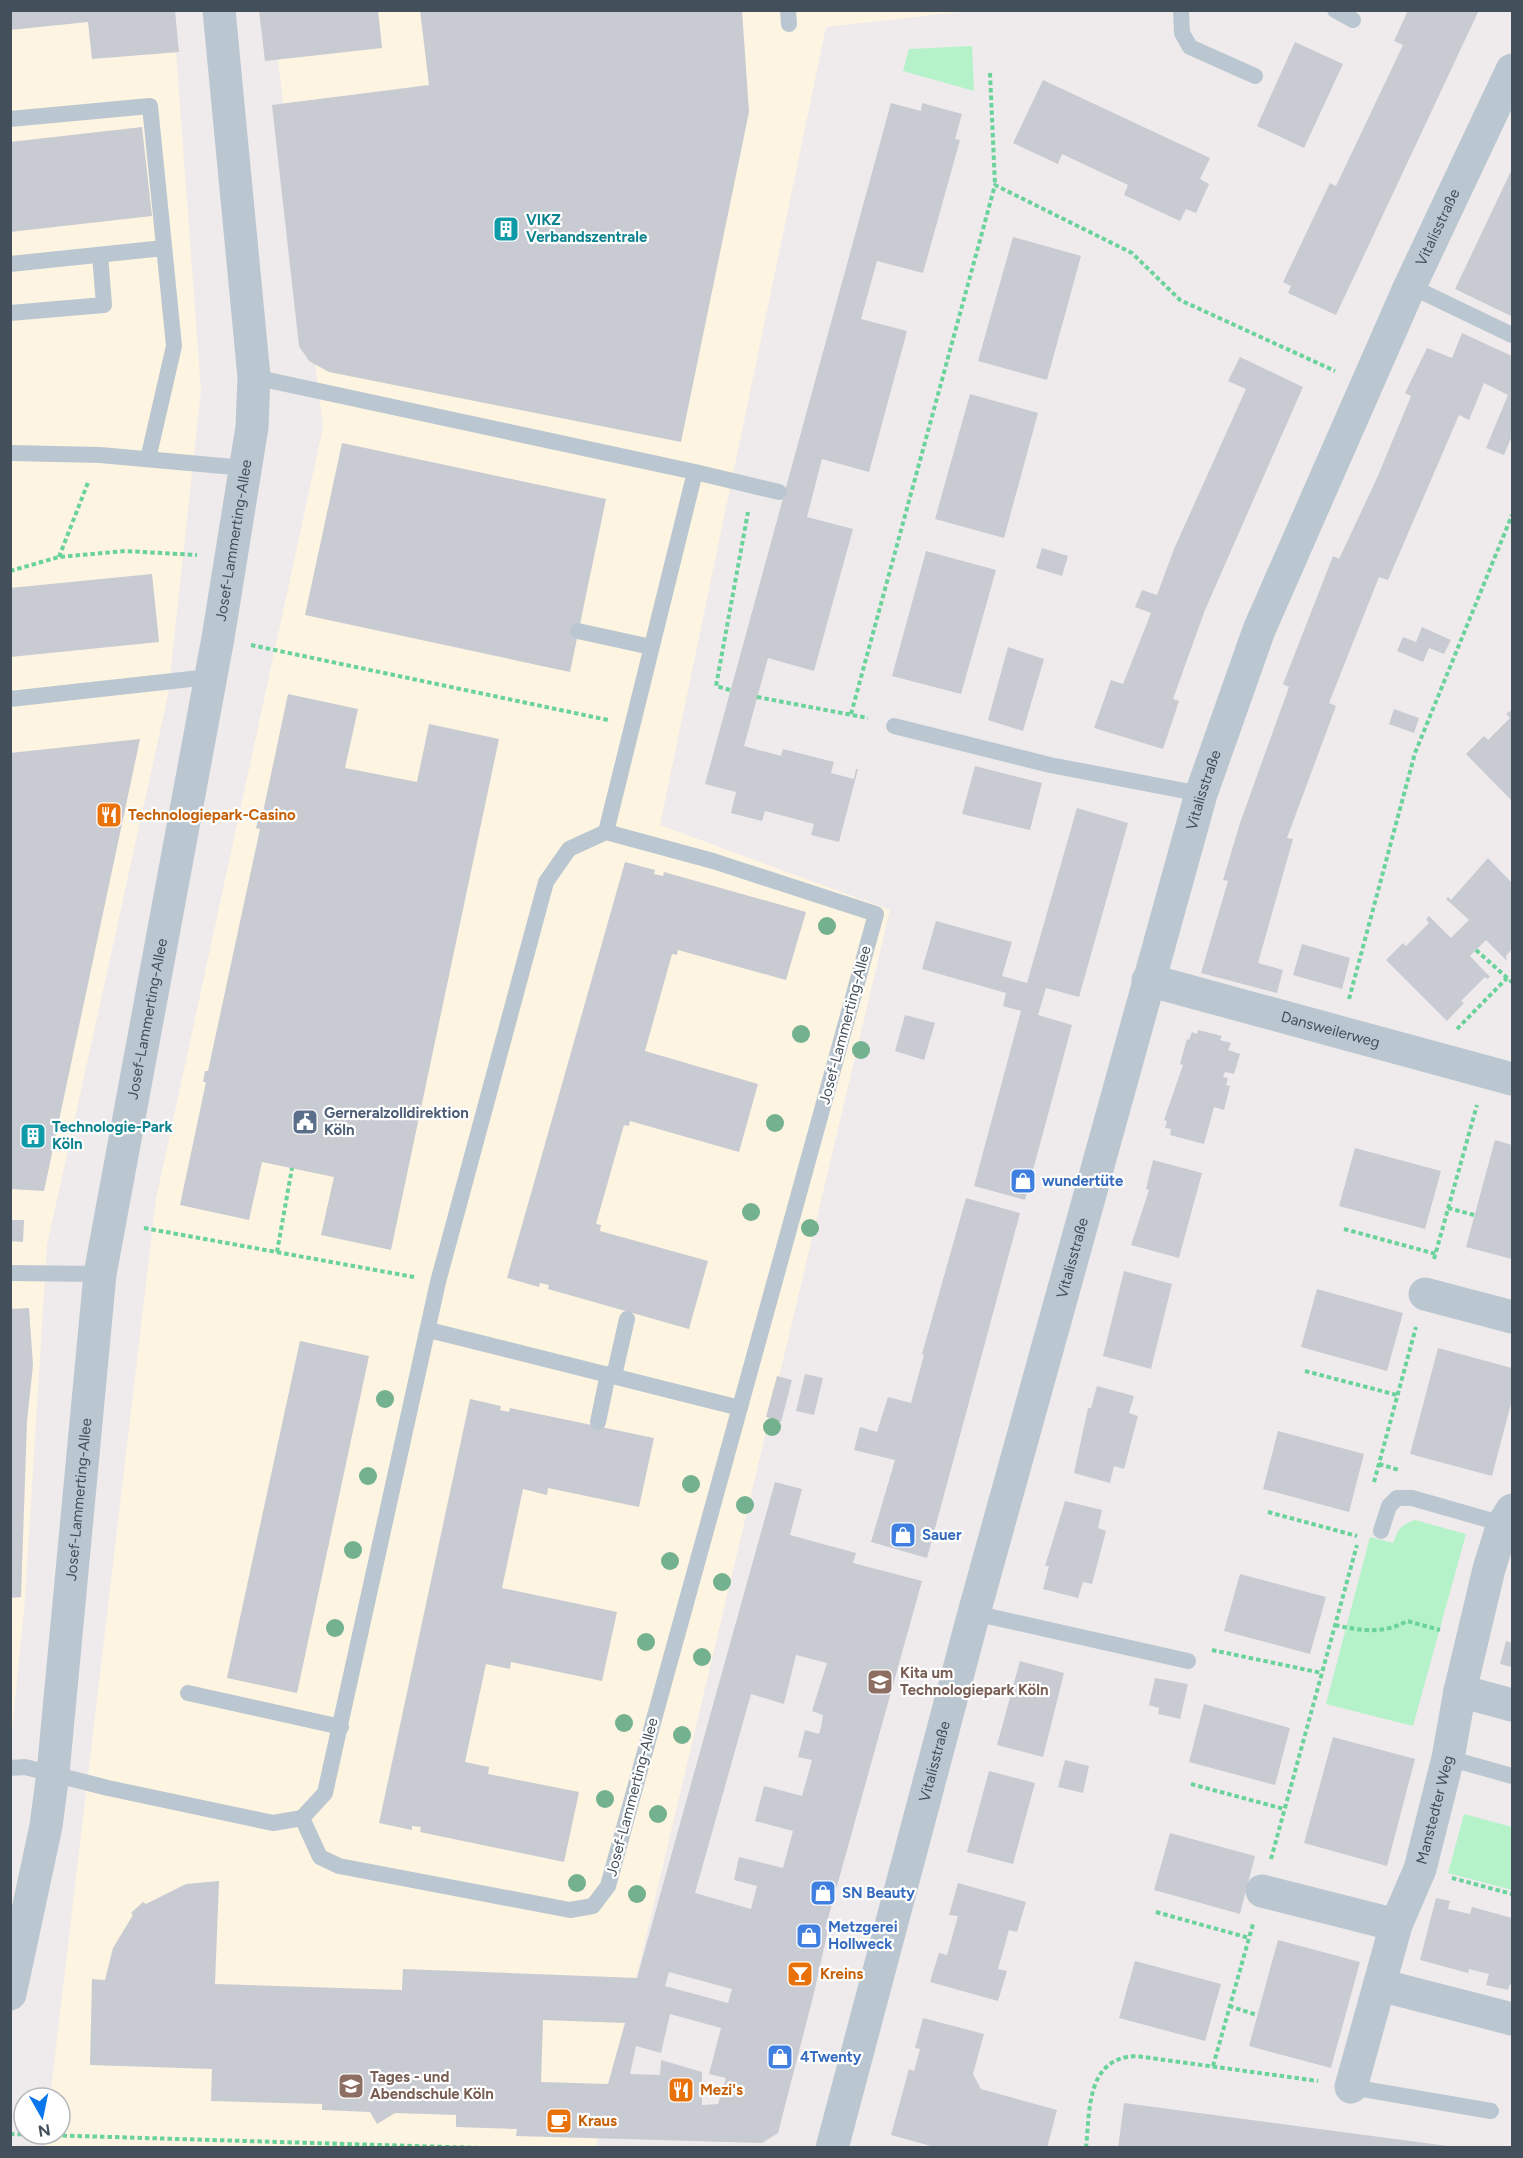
<svg xmlns="http://www.w3.org/2000/svg" width="1523" height="2158" font-family="Figtree,sans-serif">
<style>
.commercial{fill:#fdf4e1}
.green{fill:#b5f2ca}
.building{fill:#c8cbd2;fill-rule:evenodd}
.lines{fill:none;stroke-linecap:round;stroke-linejoin:round}
.path{stroke:#6ad29b;stroke-width:4;stroke-dasharray:4.5 3;stroke-linecap:butt}
.lane{stroke:#bbc7d0;stroke-width:16}
.street{stroke:#bbc7d0;stroke-width:33}
.tree{fill:#74b18f}
.labels{text-anchor:middle;stroke-width:4.5;stroke-linejoin:round;paint-order:stroke}
.culture-label{font-size:15px;font-weight:bold;fill:#0d838f;stroke:#fff;text-anchor:start}
.street-label{font-size:15px;fill:#43505b;stroke:#fff}
.food-label{font-size:15px;font-weight:bold;fill:#c56008;stroke:#fff;text-anchor:start}
.service-label{font-size:15px;font-weight:bold;fill:#4e5e75;stroke:#fff;text-anchor:start}
.shop-label{font-size:15px;font-weight:bold;fill:#366cbe;stroke:#fff;text-anchor:start}
.education-label{font-size:15px;font-weight:bold;fill:#785e54;stroke:#fff;text-anchor:start}
</style>
<rect width="100%" height="100%" fill="#efebec"/>
<path class="commercial" d="M11,11H173L201,390L168,695L47,1245L25,1599L11,1741Z
M272,11H969L826,27L660,825L890,910L596,2147L44,2148L46,2134H60V2098H50L156,1199L323,427Z"/>
<path class="green" d="M972,46L974,91L903,71L909,49Z
M1415,1520L1466,1534L1413,1726L1326,1704L1370,1537L1393,1543C1398,1530 1401,1524 1415,1520Z
M1464,1814L1512,1827V1890L1448,1873Z"/>
<path class="building" d="M10,10H175L179,52L92,59L88,22L10,30Z
M259,10H378L382,48L265,61Z
M420,10H742L749,112L681,442L329,372L309,361L299,346L272,105L429,85Z
M1408,10H1479L1336,315L1288,293L1291,286L1283,282L1330,183L1336,186L1403,45L1394,41Z
M1295,42L1343,64L1304,148L1257,126Z
M1043,80L1210,158L1200,179L1209,184L1196,213L1186,209L1180,221L1124,195L1128,185L1062,154L1058,164L1013,143Z
M891,103L921,111L922,103L962,114L955,139L960,140L923,273L877,261L861,319L907,331L869,472L822,459L807,517L853,529L814,671L768,658L744,746L781,756L783,749L834,762L831,773L854,779L856,769H858L839,842L811,835L814,824L765,811L762,821L731,813L736,792L705,784Z
M142,127L152,216L10,232V142Z
M1512,169V313L1511,316L1455,289Z
M1013,237L1081,256L1047,380L978,361Z
M1462,333L1512,356V436L1504,455L1486,448L1508,395L1484,383L1469,420L1459,415L1388,580L1379,577L1329,703L1336,706L1287,838L1293,839L1258,963L1283,970L1277,993L1201,973L1228,881L1223,880L1240,823L1289,687L1283,684L1333,556L1339,559L1377,478L1411,396L1405,393L1427,348L1452,358Z
M1240,357L1303,387L1205,610L1173,699L1179,701L1163,749L1094,728L1111,680L1123,684L1151,613L1135,607L1142,590L1157,595L1174,549L1246,389L1228,381Z
M970,394L1038,413L1004,538L935,519Z
M342,443L606,499L570,672L305,615Z
M1042,548L1068,556L1062,576L1036,568Z
M926,551L996,570L961,694L892,676Z
M152,574L159,642L10,657V588Z
M1422,627L1451,640L1444,654L1429,648L1423,662L1397,651L1403,637L1416,642Z
M1008,647L1044,659L1023,731L988,720Z
M288,694L358,709L345,768L417,782L429,724L499,739L391,1250L321,1235L334,1177L262,1162L249,1220L180,1205L206,1082H203L205,1071H208L260,829L256,828L259,816L262,817Z
M1394,709L1419,718L1414,733L1389,724Z
M1510,711L1512,713V801L1466,754L1484,736L1488,740L1510,718L1506,714Z
M140,739L44,1191L10,1189V753Z
M975,766L1042,783L1030,830L962,814Z
M1077,808L1128,823L1079,997L1046,988L1038,1015L1072,1025L1025,1200L974,1186L1021,1011L1003,1006L1006,993L922,969L936,921L1012,942L1002,976L1027,983Z
M1488,858L1512,883V949L1506,956L1507,961L1486,940L1470,956L1490,977L1487,979L1485,977L1461,1001L1464,1003L1447,1021L1386,960L1403,943L1406,946L1429,923L1426,919L1429,916L1451,938L1469,920L1446,899L1448,897L1451,900Z
M625,862L655,870L654,874L663,876L664,872L806,912L786,980L678,950L677,955L672,954L645,1051L758,1084L739,1152L630,1121L629,1126L624,1125L596,1224L601,1225L600,1231L708,1261L689,1329L548,1289L549,1285L540,1283L539,1287L507,1278Z
M1302,944L1350,958L1342,989L1293,975Z
M905,1015L935,1023L924,1060L895,1051Z
M1198,1030L1222,1036L1220,1040L1231,1043L1228,1050L1240,1054L1234,1074L1225,1072L1223,1077L1228,1078L1226,1085L1230,1086L1224,1110L1214,1107L1204,1144L1170,1135L1171,1129L1165,1128L1167,1121L1164,1120L1183,1065L1180,1064L1187,1039L1189,1040L1192,1032L1197,1034Z
M1495,1140L1512,1145V1259L1466,1247Z
M1355,1148L1441,1171L1425,1229L1339,1206Z
M1153,1160L1202,1173L1179,1258L1131,1245L1149,1190L1146,1189Z
M966,1198L1020,1213L927,1558L871,1542L895,1460L854,1450L860,1427L877,1432L888,1397L911,1403L924,1355L922,1354Z
M10,1220H24L23,1242L10,1241Z
M1124,1271L1172,1284L1151,1369L1103,1356Z
M1317,1289L1403,1313L1387,1371L1301,1347Z
M29,1308L33,1365L27,1421L21,1597L10,1598V1309Z
M300,1341L369,1356L297,1693L227,1678Z
M1438,1348L1512,1368V1400L1492,1476L1410,1454Z
M805,1374L823,1378L814,1415L796,1411Z
M777,1376L792,1380L781,1422L766,1417Z
M1097,1386L1134,1396L1129,1413L1138,1416L1124,1469L1114,1466L1110,1483L1074,1473L1088,1408H1091Z
M470,1399L501,1406L500,1410L509,1412L510,1408L654,1438L639,1507L548,1488L547,1495L523,1489L502,1588L617,1612L602,1681L511,1662L510,1669L486,1664L465,1762L489,1767L488,1774L579,1792L564,1862L420,1832L421,1827L412,1826V1830L379,1823Z
M1278,1431L1364,1454L1349,1512L1263,1489Z
M775,1482L802,1489L790,1535L856,1553L853,1563L922,1581L825,1929L828,1930L814,1993L778,2133L762,2143L516,2136L517,2129L456,2127V2115L395,2113L377,2124L370,2112L322,2110V2104L211,2101L212,2069L90,2065L92,1979L105,1980L113,1948L133,1915L131,1913L143,1902L146,1904L186,1884L219,1881L215,1984L402,1990L403,1969L637,1978ZM796,1655L827,1663L812,1711L823,1715L821,1727L819,1734L805,1730L798,1757L812,1760L802,1796L764,1786L755,1821L793,1831L783,1868L739,1857L734,1880L757,1886L751,1909L695,1893L751,1694L784,1704ZM669,1972L732,1989L728,2003L665,1986ZM670,2014L721,2028L709,2074L726,2078L718,2104L702,2105V2072L661,2060L660,2075L630,2074L636,2046L661,2053ZM543,2020L625,2023L608,2084L541,2082Z
M1065,1501L1102,1510L1098,1528L1106,1531L1092,1584L1083,1582L1078,1598L1043,1589L1049,1566H1045Z
M1240,1574L1326,1597L1310,1654L1224,1631Z
M1506,1641L1512,1643V1667L1500,1664Z
M1020,1661L1064,1673L1043,1757L997,1745Z
M1155,1678L1188,1684L1180,1719L1158,1714L1159,1708L1149,1705Z
M1204,1704L1290,1728L1275,1785L1189,1762Z
M1333,1737L1415,1759L1387,1866L1304,1843Z
M1065,1760L1089,1766L1083,1793L1058,1787Z
M989,1771L1035,1783L1013,1864L967,1852Z
M1170,1833L1255,1856L1240,1914L1154,1890Z
M958,1883L1026,1902L1017,1932L1009,1930L998,1969L1007,1971L998,2001L930,1982L939,1953L947,1955L958,1916L949,1915Z
M1436,1898L1450,1901L1448,1909L1470,1914L1472,1907L1512,1918V1985L1510,1984L1508,1990L1486,1985L1489,1974L1469,1969L1468,1973L1420,1960Z
M1278,1940L1360,1962L1331,2068L1249,2046Z
M1135,1961L1221,1984L1205,2041L1119,2018Z
M923,2018L984,2034L973,2074L981,2089L1057,2110L1047,2148H938L891,2135L909,2069L914,2071L920,2049L915,2048Z
M1124,2103L1448,2146V2148H1118Z"/>
<g class="lines">
<path class="path" d="M990,73L995,185
M59,557L89,480
M10,571L59,557L125,551L197,555
M251,645L608,720
M730,690L716,686L748,512
M757,697L868,718
M851,714L995,185L1132,253L1180,300L1335,371
M1476,950L1512,982
M1349,999L1415,753L1512,515
M1457,1029L1507,978
M1448,1208L1474,1215
M144,1228L414,1277
M1344,1229L1436,1254
M277,1252L292,1168
M1434,1259L1477,1105
M1305,1371L1397,1395
M1379,1464L1399,1470
M1374,1482L1416,1327
M1268,1512L1357,1536
M1335,1625C1360,1631 1385,1634 1407,1621L1440,1630
M1212,1650L1322,1673
M1191,1784L1284,1809
M1271,1859L1357,1545
M1452,1878L1512,1894
M1156,1912L1249,1938
M1229,2006L1257,2015
M1213,2066L1253,1924
M10,2134L481,2148
M1086,2148C1090,2110 1086,2058 1136,2056L1318,2081"/>
<path class="lane" d="M788,10L789,24
M1335,10L1353,20
M1181,11L1182,33L1190,47L1255,76
M10,119L150,106L174,346L148,459
M10,264L164,248
M1410,286L1512,335
M10,313L104,305L100,255
M254,377L695,472L606,832
M10,453L100,455L245,468
M695,472L779,492
M578,631L651,647
M10,699L209,677
M894,726L1050,765L1201,794
M10,1273L100,1274
M429,1330L740,1408
M614,1376L627,1319
M598,1422L608,1374
M1381,1531L1389,1506L1397,1498H1412L1503,1524
M974,1613L1188,1661
M188,1693L341,1727
M1448,1758L1512,1776
M10,1768L25,1767L108,1788L273,1823L302,1818L325,1793L438,1282L546,882L569,849L606,832L713,861L876,914L608,1886L593,1906L570,1910L339,1866L320,1857L302,1818
M1351,2087L1491,2111"/>
<g class="street">
<path id="s1" d="M1148,980L1512,1079"/>
<path d="M1425,1294L1512,1317"/>
<path d="M1460,1691L1512,1705"/>
<path d="M1262,1891L1396,1925"/>
<path d="M1380,1985L1512,2019"/>
<path id="s2" d="M10,1994L46,1826L53,1773L100,1274L218,638L252,427L254,377L219,10"/>
<path id="s3" d="M1351,2087L1396,1925L1420,1869L1448,1758L1460,1691L1489,1569L1503,1524L1512,1510"/>
<path id="s4" d="M832,2148L974,1613L1201,794L1259,630L1410,286L1512,70"/>
</g>
</g>
<g class="tree">
<circle cx="827" cy="926" r="9"/>
<circle cx="801" cy="1034" r="9"/>
<circle cx="861" cy="1050" r="9"/>
<circle cx="775" cy="1123" r="9"/>
<circle cx="751" cy="1212" r="9"/>
<circle cx="810" cy="1228" r="9"/>
<circle cx="385" cy="1399" r="9"/>
<circle cx="772" cy="1427" r="9"/>
<circle cx="368" cy="1476" r="9"/>
<circle cx="691" cy="1484" r="9"/>
<circle cx="745" cy="1505" r="9"/>
<circle cx="353" cy="1550" r="9"/>
<circle cx="670" cy="1561" r="9"/>
<circle cx="722" cy="1582" r="9"/>
<circle cx="335" cy="1628" r="9"/>
<circle cx="646" cy="1642" r="9"/>
<circle cx="702" cy="1657" r="9"/>
<circle cx="624" cy="1723" r="9"/>
<circle cx="682" cy="1735" r="9"/>
<circle cx="605" cy="1799" r="9"/>
<circle cx="658" cy="1814" r="9"/>
<circle cx="577" cy="1883" r="9"/>
<circle cx="637" cy="1894" r="9"/>
</g>
<defs>
<g id="building-square" transform="scale(1.35)"><rect x="-9" y="-9" width="18" height="18" rx="4" fill="#0f9aa8" stroke="#fff"/><path d="M-4-6H4V6H1V3H-1V6H-4ZM-2.5-4.3h1.7v1.8h-1.7ZM.8-4.3h1.7v1.8H.8ZM-2.5-1h1.7V.8h-1.7ZM.8-1h1.7V.8H.8Z" fill="#fff"/></g>
<g id="restaurant-square" transform="scale(1.35)"><rect x="-9" y="-9" width="18" height="18" rx="4" fill="#e8710a" stroke="#fff"/><path d="M-5-6h1v4h1v-4h1v4h1v-4h1v5L-1.5 .5V6h-2V.5L-5-1ZM5-6V6H3V1.5H1.5Q1.5-4 5-6Z" fill="#fff"/></g>
<g id="civic-square" transform="scale(1.35)"><rect x="-9" y="-9" width="18" height="18" rx="4" fill="#5c6f8a" stroke="#fff"/><path d="M-.6-6.5H3V-4.5H.6V-3L4-1V1h2V6H-6V1h2V-1L-.6-3ZM-1.2 2.5V6h2.4V2.5Z" fill="#fff"/></g>
<g id="shop-square" transform="scale(1.35)"><rect x="-9" y="-9" width="18" height="18" rx="4" fill="#3f7fe0" stroke="#fff"/><path d="M-5-2.5h2.3a2.7 3.5 0 0 1 5.4 0H5L5.5 6h-11ZM-1.5-2.5h3a1.5 2.3 0 0 0-3 0Z" fill="#fff"/></g>
<g id="school-square" transform="scale(1.35)"><rect x="-9" y="-9" width="18" height="18" rx="4" fill="#8d6e63" stroke="#fff"/><path d="M0-5L7-2L0 1L-7-2ZM-4 1L0 2.5L4 1V4Q0 6-4 4Z" fill="#fff"/></g>
<g id="bar-square" transform="scale(1.35)"><rect x="-9" y="-9" width="18" height="18" rx="4" fill="#e8710a" stroke="#fff"/><path d="M-6-5H6L.8 .8V4.5H3.5V6h-7V4.5H-.8V.8Z" fill="#fff"/></g>
<g id="cafe-square" transform="scale(1.35)"><rect x="-9" y="-9" width="18" height="18" rx="4" fill="#e8710a" stroke="#fff"/><path d="M-5.5-4.5H6V0H3Q3 3.5 0 3.5H-2.5Q-5.5 3.5-5.5 0ZM3-3.2v2h1.7v-2ZM-6 4.5H4V6H-6Z" fill="#fff"/></g>
</defs>
<g fill-rule="evenodd">
<use href="#building-square" x="506" y="229"/>
<use href="#restaurant-square" x="109" y="815"/>
<use href="#civic-square" x="305" y="1122"/>
<use href="#building-square" x="33" y="1136"/>
<use href="#shop-square" x="1023" y="1181"/>
<use href="#shop-square" x="903" y="1535"/>
<use href="#school-square" x="880" y="1682"/>
<use href="#shop-square" x="823" y="1893"/>
<use href="#shop-square" x="809" y="1936"/>
<use href="#bar-square" x="800" y="1974"/>
<use href="#shop-square" x="780" y="2057"/>
<use href="#school-square" x="351" y="2086"/>
<use href="#restaurant-square" x="681" y="2090"/>
<use href="#cafe-square" x="559" y="2121"/>
</g>
<g class="labels">
<g class="culture-label">
<text x="526" y="225">VIKZ<tspan x="526" dy="17">Verbandszentrale</tspan></text>
<text x="52" y="1132">Technologie-Park<tspan x="52" dy="17">Köln</tspan></text>
</g>
<g class="street-label">
<text dy="5" stroke="none"><textPath href="#s4" startOffset="2018">Vitalisstraße</textPath></text>
<text dy="5" stroke="none"><textPath href="#s2" startOffset="1472">Josef-Lammerting-Allee</textPath></text>
<text dy="5" stroke="none"><textPath href="#s4" startOffset="1408">Vitalisstraße</textPath></text>
<text dy="5" stroke="none"><textPath href="#s2" startOffset="986">Josef-Lammerting-Allee</textPath></text>
<text transform="translate(845 1025) rotate(-75)" y="5">Josef-Lammerting-Allee</text>
<text dy="5" stroke="none"><textPath href="#s1" startOffset="189">Dansweilerweg</textPath></text>
<text dy="5" stroke="none"><textPath href="#s4" startOffset="922">Vitalisstraße</textPath></text>
<text dy="5" stroke="none"><textPath href="#s2" startOffset="500">Josef-Lammerting-Allee</textPath></text>
<text dy="5" stroke="none"><textPath href="#s4" startOffset="400">Vitalisstraße</textPath></text>
<text transform="translate(632 1797) rotate(-75)" y="5">Josef-Lammerting-Allee</text>
<text dy="5" stroke="none"><textPath href="#s3" startOffset="290">Manstedter Weg</textPath></text>
</g>
<g class="food-label">
<text x="128" y="820">Technologiepark-Casino</text>
<text x="820" y="1979">Kreins</text>
<text x="700" y="2095">Mezi's</text>
<text x="578" y="2126">Kraus</text>
</g>
<g class="service-label">
<text x="324" y="1118">Gerneralzolldirektion<tspan x="324" dy="17">Köln</tspan></text>
</g>
<g class="shop-label">
<text x="1042" y="1186">wundertüte</text>
<text x="922" y="1540">Sauer</text>
<text x="842" y="1898">SN Beauty</text>
<text x="828" y="1932">Metzgerei<tspan x="828" dy="17">Hollweck</tspan></text>
<text x="800" y="2062">4Twenty</text>
</g>
<g class="education-label">
<text x="900" y="1678">Kita um<tspan x="900" dy="17">Technologiepark Köln</tspan></text>
<text x="370" y="2082">Tages - und<tspan x="370" dy="17">Abendschule Köln</tspan></text>
</g>
</g>
<rect width="1523" height="2158" fill="none" stroke="#43505b" stroke-width="24"/>
<g transform="translate(42 2116) rotate(171)"><circle r="28" fill="#ffffff" stroke="#b4b9bd" stroke-width="1.5"/>
<path d="M0-4.5L10 22L0 15L-10 22Z" fill="#0a76eb"/>
<text y="-9" font-size="16" font-weight="bold" text-anchor="middle" fill="#43505b">N</text>
</g>
</svg>
